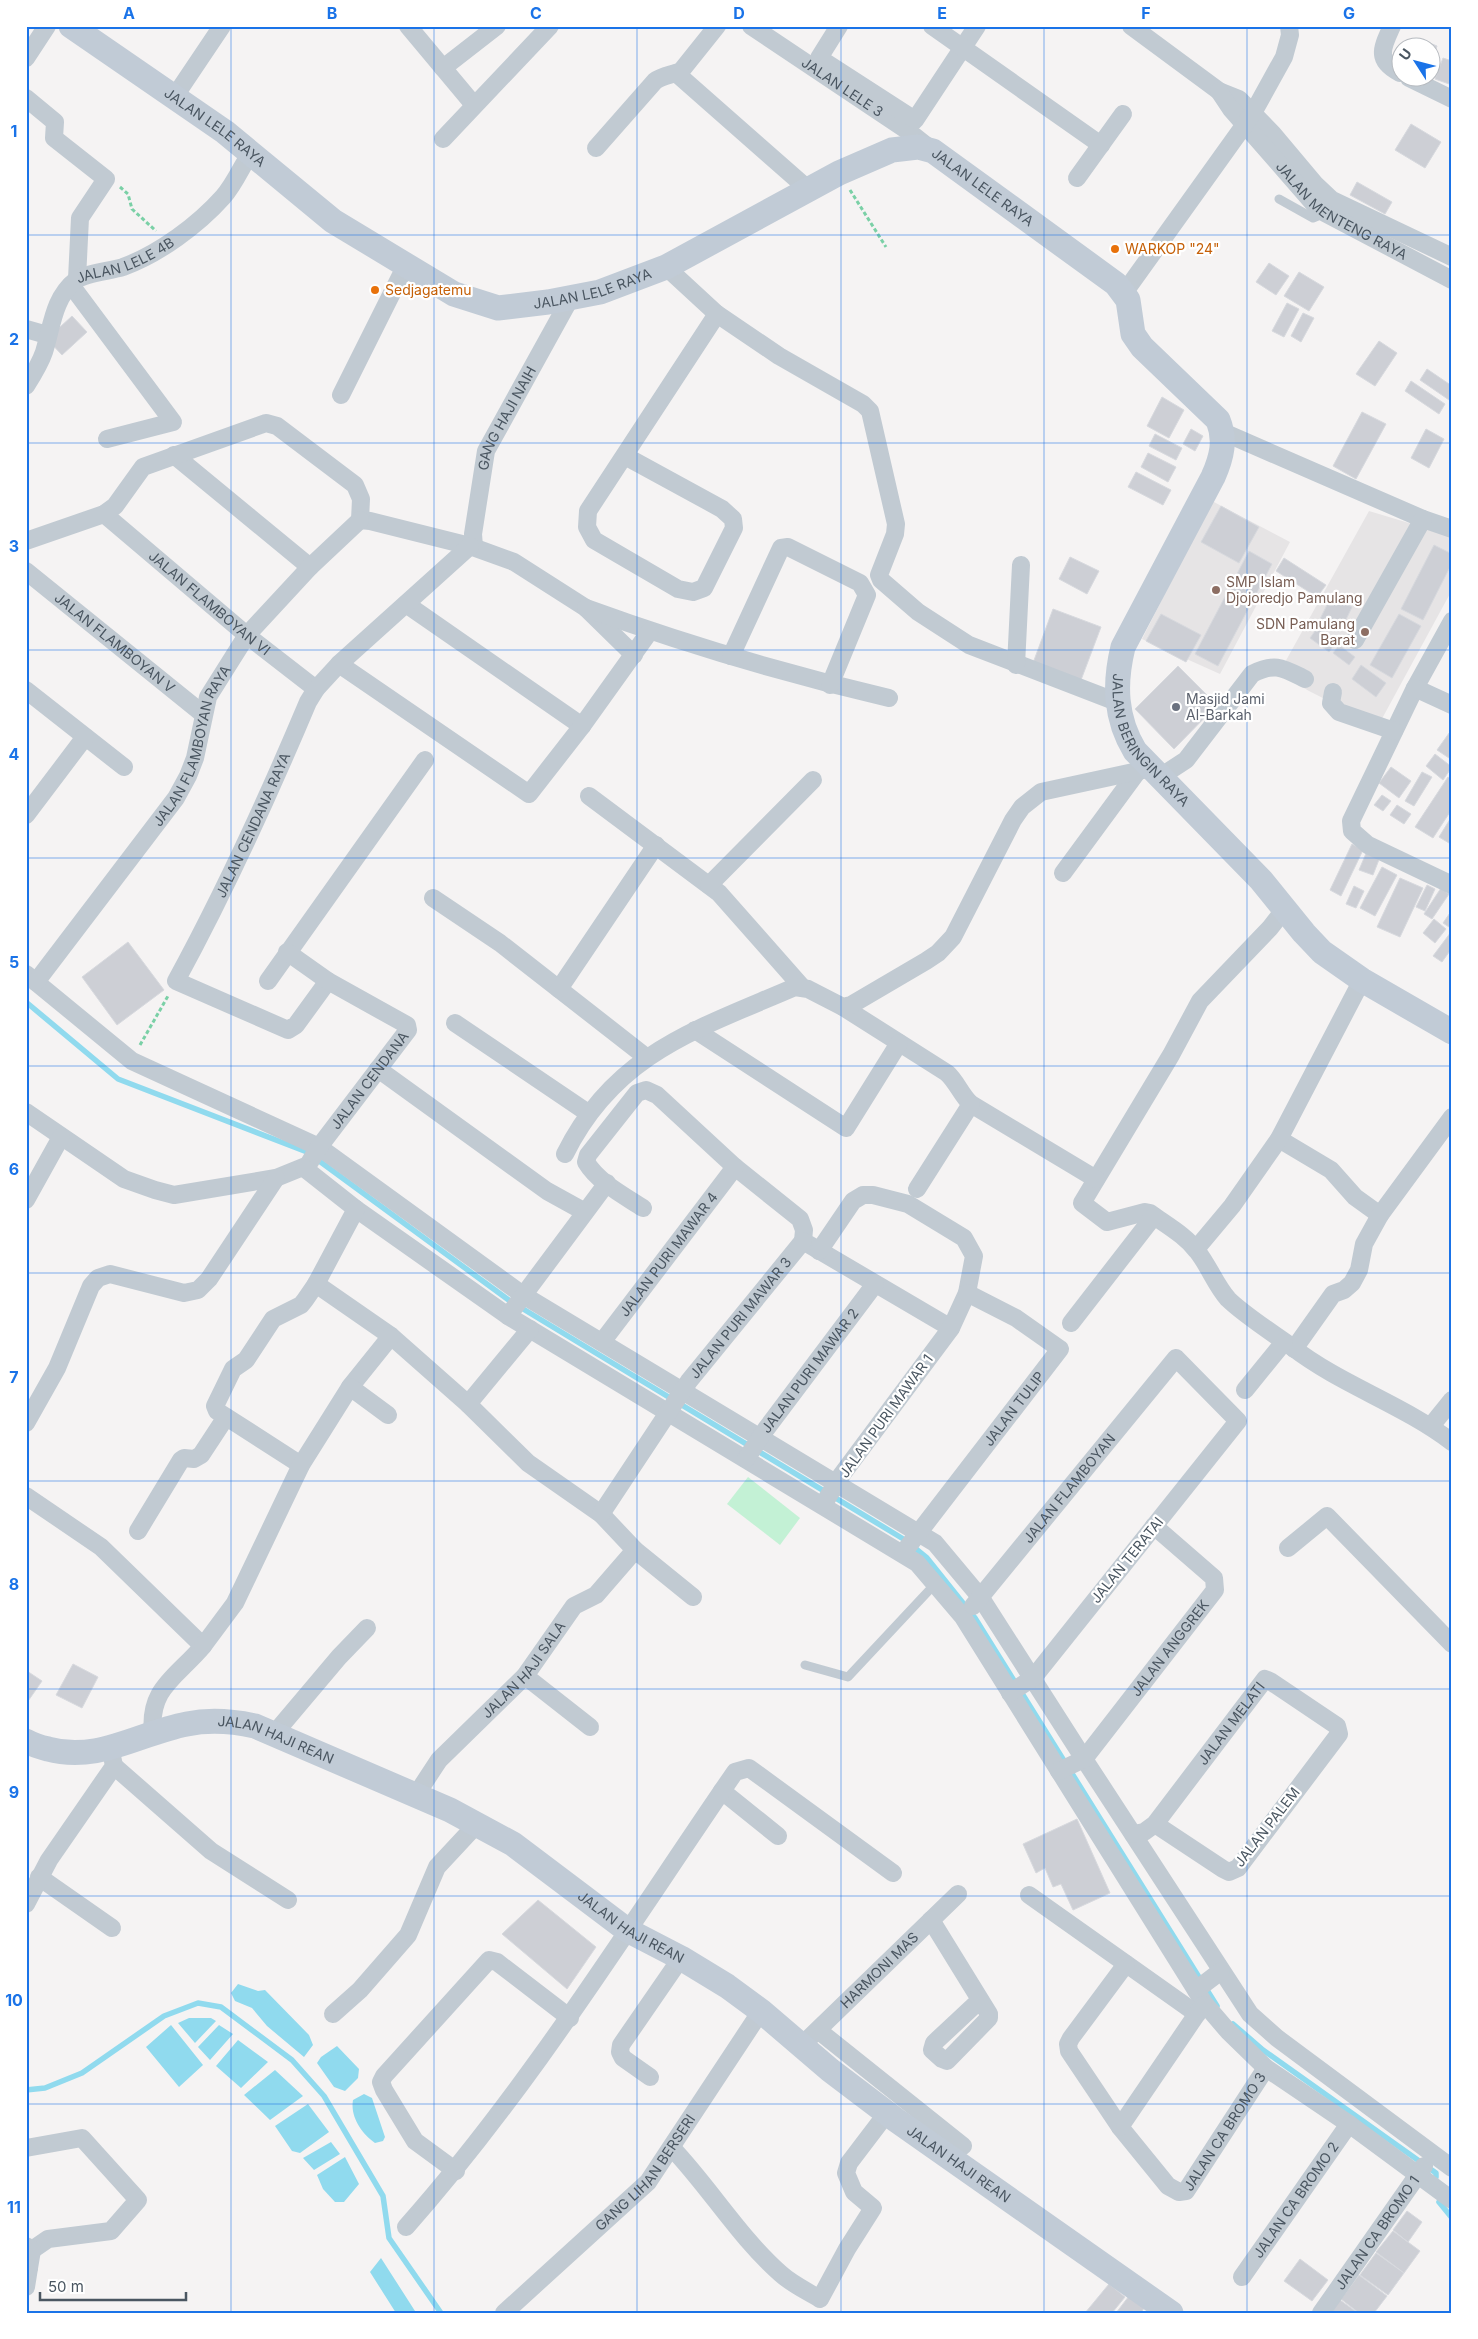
<svg xmlns="http://www.w3.org/2000/svg" width="1478" height="2339" font-family="Inter,sans-serif">
<style>
.education{fill:#e6e4e5}
.green{fill:#c3f1d5}
.water{fill:#90daee}
.lines{fill:none;stroke-linecap:round;stroke-linejoin:round}
.stream{stroke:#90daee;stroke-width:5.5}
.building{fill:#cdcfd5;stroke:#d7d9de}
.path{stroke:#7ad0a6;stroke-width:3;stroke-dasharray:4 2.5;stroke-linecap:butt}
.lane{stroke:#c1cad2;stroke-width:9}
.street{stroke:#c1cad2;stroke-width:18}
.secondary{stroke:#c1cbd6;stroke-width:25}
.grid{fill:none;stroke:#1a73e8;stroke-width:1;stroke-opacity:0.55}
.food-dot{fill:#e8710a;stroke:#fff;stroke-width:2}
.education-dot{fill:#8d6e63;stroke:#fff;stroke-width:2}
.worship-dot{fill:#6b7280;stroke:#fff;stroke-width:2}
.labels{text-anchor:middle;stroke-width:4.5;stroke-linejoin:round;paint-order:stroke}
.street-label{font-size:14px;fill:#4a5661;stroke:#fff}
.food-label{font-size:14px;fill:#c56008;stroke:#fff;text-anchor:start}
.education-label{font-size:14px;fill:#785e54;stroke:#fff;text-anchor:start}
.worship-label{font-size:14px;fill:#5b616d;stroke:#fff;text-anchor:start}
.neatline{fill:none;stroke:#1a73e8;stroke-width:2}
.grid-label{font-size:16px;text-anchor:middle;font-weight:bold;fill:#1a73e8}
</style>
<rect width="100%" height="100%" fill="#f5f3f3"/>
<path class="education" d="M1212,501L1290,542L1220,674L1142,639Z
M1369,511L1452,536V590L1378,726L1309,691L1279,673Z"/>
<path class="green" d="M748,1477L800,1518L780,1545L727,1504Z"/>
<path class="water" d="M238,1984L258,1991L265,1990L309,2035L313,2045L304,2057L267,2026L252,2008L235,2001L231,1993Z
M189,2018H211L216,2021L195,2043L178,2023Z
M171,2025L203,2065L179,2087L146,2047Z
M219,2025L233,2034L210,2060L198,2047Z
M238,2040L268,2062L241,2088L216,2066Z
M337,2046L359,2069L358,2078L345,2091L334,2087L317,2063L321,2057Z
M275,2070L303,2096L270,2120L244,2095Z
M364,2094L372,2098L385,2137L383,2141L375,2143C362,2134 350,2117 353,2100Z
M308,2104L329,2132L300,2153L292,2151L275,2126Z
M331,2142L340,2154L314,2170L303,2158Z
M345,2157L359,2184L344,2202H335L323,2189L317,2175Z
M381,2258L415,2311L412,2313H396L370,2272Z"/>
<g class="lines">
<path class="stream" d="M26,1002L118,1079L307,1152L510,1301L905,1540L927,1558L975,1618L1217,2006
M1233,2024L1263,2050L1436,2173V2177
M26,2090L45,2088L82,2073L164,2016L198,2003L221,2007L292,2060L324,2096L383,2196L389,2238L441,2313
M1439,2202L1452,2218"/>
</g>
<path class="building" d="M1427,42L1437,46L1430,66V48H1425Z
M1443,58L1452,61V85L1435,79Z
M1411,124L1441,142L1425,168L1395,150Z
M1357,182L1392,202L1385,214L1350,195Z
M1269,263L1289,276L1276,295L1256,282Z
M1299,272L1324,287L1309,311L1284,296Z
M1287,303L1299,309L1284,337L1272,331Z
M1303,313L1314,318L1301,342L1291,336Z
M72,316L87,332L62,355L47,339Z
M1379,341L1397,353L1375,386L1356,374Z
M1427,369L1452,386V402L1420,380Z
M1411,381L1445,404L1439,414L1405,391Z
M1162,397L1184,410L1169,438L1147,426Z
M1362,412L1386,424L1356,479L1333,466Z
M1191,429L1203,436L1195,451L1183,444Z
M1426,429L1444,439L1429,468L1411,458Z
M1155,434L1182,448L1176,460L1149,446Z
M1148,453L1176,467L1168,482L1141,467Z
M1136,472L1171,490L1163,505L1128,487Z
M1221,506L1259,527L1239,563L1201,542Z
M1434,545L1452,554V563L1423,620L1401,609Z
M1249,551L1272,564L1218,666L1195,654Z
M1070,557L1099,571L1087,594L1059,579Z
M1284,558L1326,585L1317,597L1276,571Z
M1331,597L1352,607L1341,630L1320,619Z
M1053,609L1101,627L1081,680L1033,663Z
M1161,614L1201,635L1186,662L1146,641Z
M1399,614L1421,626L1392,678L1370,665Z
M1318,627L1337,641L1329,652L1310,638Z
M1339,645L1355,657L1349,665L1333,653Z
M1361,665L1386,683L1376,697L1352,679Z
M1178,666L1217,705L1174,749L1135,709Z
M1452,729V760L1437,750Z
M1435,754L1452,767L1443,780L1426,766Z
M1391,767L1411,781L1399,798L1379,783Z
M1422,772L1432,777L1414,806L1405,801Z
M1448,777L1452,780V809L1433,838L1415,827Z
M1382,795L1391,801L1383,811L1374,805Z
M1397,805L1411,814L1404,824L1390,815Z
M1452,816V838L1449,843L1439,837Z
M1352,844L1363,850L1341,896L1330,890Z
M1367,851L1380,857L1373,875L1359,870Z
M1382,867L1397,875L1375,916L1360,908Z
M1400,878L1423,888L1400,937L1377,927Z
M1427,885L1435,889L1425,911L1416,907Z
M1354,886L1364,891L1356,908L1346,904Z
M1441,888L1449,894L1432,919L1424,914Z
M1452,910V924L1449,927L1443,923Z
M1434,919L1446,929L1435,943L1423,933Z
M1451,932L1452,948L1442,962L1433,956Z
M128,942L164,990L117,1025L82,977Z
M73,1664L98,1677L82,1708L56,1695Z
M27,1671L42,1681L26,1704V1673Z
M1077,1819L1110,1893L1073,1910L1061,1884L1053,1887L1045,1868L1036,1873L1023,1844Z
M538,1900L596,1947L567,1989L502,1934Z
M1407,2211L1422,2222L1408,2242L1393,2230Z
M1393,2231L1420,2251L1404,2273L1376,2252Z
M1376,2253L1404,2273L1388,2295L1360,2275Z
M1300,2259L1328,2280L1312,2301L1284,2281Z
M1359,2275L1387,2296L1374,2313H1359L1341,2299Z
M1109,2284L1125,2297L1112,2313H1085Z
M1129,2296L1144,2308L1141,2313H1116Z
M1340,2300L1358,2313H1331Z"/>
<g class="lines">
<path class="path" d="M120,187L128,194L132,209L156,231
M850,190L886,247
M140,1045L168,996"/>
<path class="lane" d="M1279,199L1313,218L1325,213
M805,1665L848,1677L935,1584"/>
<g class="street">
<path d="M408,26L474,105"/>
<path id="s1" d="M751,26L908,131L932,150"/>
<path d="M839,26L819,58L915,120L977,26"/>
<path d="M932,26L1101,145"/>
<path d="M1131,26L1219,91L1239,99L1273,134L1315,184L1332,200L1452,257"/>
<path d="M1392,26C1382,48 1375,60 1400,73"/>
<path d="M26,58L47,26"/>
<path d="M443,68L497,26"/>
<path d="M676,73L809,190"/>
<path d="M1409,78L1452,99"/>
<path id="s2" d="M1219,91L1231,109L1314,204L1325,213L1452,280"/>
<path d="M175,96L222,26"/>
<path d="M26,98L55,122L54,138L106,179L80,218L77,279"/>
<path d="M443,139L550,26"/>
<path d="M596,148L655,81C663,75 672,75 681,71L717,26"/>
<path d="M1077,178L1123,114"/>
<path d="M666,267L717,314L779,356L863,404L870,411L896,524L895,534L879,575L881,580L918,612L969,645L1117,702"/>
<path d="M71,285L173,422L107,439"/>
<path d="M1124,293L1253,113L1284,57L1290,35L1289,26"/>
<path d="M26,329L47,335"/>
<path id="s3" d="M26,386C33,375 40,364 44,352C52,327 53,298 76,280C86,273 111,271 123,267C159,254 198,225 223,197C234,185 242,166 251,152"/>
<path d="M341,395L406,265"/>
<path d="M1223,432L1423,519L1452,529"/>
<path d="M174,455L310,567"/>
<path d="M625,456L722,509L733,519L734,528L704,588L693,592L678,589L594,540L587,527L588,511L717,314"/>
<path id="s4" d="M104,514L249,637L316,689"/>
<path d="M360,520L370,521L470,546L514,562L586,608L634,655"/>
<path d="M26,541L104,514L115,506L143,467L266,423L277,426L355,485L361,499L360,520"/>
<path id="s5" d="M474,547L473,534L486,451L570,299"/>
<path id="s6" d="M26,571L203,714"/>
<path d="M406,604L582,726"/>
<path d="M586,608C685,644 786,674 889,698"/>
<path d="M1452,621L1415,688L1351,821L1352,831L1368,845L1452,885"/>
<path d="M1355,640L1423,519"/>
<path d="M731,656L781,548L788,547L860,583L867,595L830,685"/>
<path d="M339,664L529,794L582,726L650,631"/>
<path d="M1016,665L1021,565"/>
<path d="M1415,688L1452,705"/>
<path d="M26,690L124,767"/>
<path d="M1333,692L1331,703L1339,712L1394,731"/>
<path d="M1160,777L1186,760L1252,674C1275,662 1283,668 1305,679"/>
<path d="M589,796L719,893L802,987"/>
<path d="M26,815L85,737"/>
<path d="M1063,873L1138,771"/>
<path d="M709,885L813,780"/>
<path d="M433,898L500,943L646,1057"/>
<path d="M1284,910L1270,928L1200,1001L1171,1055L1082,1203L1107,1222L1145,1212L1150,1213C1166,1225 1185,1235 1197,1251C1209,1266 1215,1284 1228,1299C1243,1314 1274,1334 1292,1347C1341,1385 1402,1404 1452,1442"/>
<path d="M26,974L132,1061L319,1147L523,1295L935,1543L981,1598L1084,1759L1250,2014L1277,2038L1452,2168"/>
<path d="M268,981L425,760"/>
<path id="s7" d="M328,981L296,1025L288,1030L176,981C225,891 268,797 308,702L316,689L339,664L470,546"/>
<path id="s8" d="M36,982L176,798L188,776L195,758L208,697L247,635L310,567L360,520"/>
<path d="M559,989L656,845"/>
<path d="M843,1007L947,1073C957,1082 961,1095 971,1104L1096,1179"/>
<path d="M455,1023L588,1113"/>
<path d="M695,1030L846,1128L899,1043"/>
<path d="M378,1069L547,1191L585,1212"/>
<path id="s9" d="M26,1112L124,1179L155,1190L174,1195L276,1178L308,1165L319,1147L408,1030L407,1025L328,981L287,952"/>
<path d="M1279,1139L1331,1170L1355,1197L1380,1215"/>
<path d="M565,1154C615,1053 698,1029 795,987L808,989L843,1007L851,1005L926,961L938,953L953,937L1013,820L1022,807L1041,792L1152,768"/>
<path d="M304,1168L356,1209L508,1316L917,1563L963,1617L1204,2003L1228,2031L1266,2068L1349,2124L1452,2200"/>
<path d="M917,1189L971,1104"/>
<path d="M26,1200L61,1137"/>
<path d="M643,1208C623,1195 598,1182 586,1162L588,1155L637,1093L646,1090L657,1095L735,1167L800,1219L804,1230L803,1241L951,1328"/>
<path d="M1196,1249L1232,1206L1279,1139L1362,980"/>
<path d="M819,1251L853,1201L863,1195H873L908,1204L964,1238L974,1256L967,1293L951,1328L840,1477L823,1505"/>
<path d="M316,1284L391,1336L468,1404L528,1463L601,1514L635,1550L693,1597"/>
<path d="M508,1316L607,1183"/>
<path d="M1071,1323L1154,1216"/>
<path id="s10" d="M602,1342L735,1167"/>
<path d="M1294,1349L1333,1294L1344,1290L1352,1283L1359,1270L1364,1244L1380,1215L1452,1117"/>
<path d="M350,1387L391,1336"/>
<path d="M1245,1390L1284,1342"/>
<path d="M468,1404L530,1329"/>
<path d="M26,1423L57,1368L91,1286L98,1278L110,1274L184,1293L198,1290L209,1279L276,1178"/>
<path d="M1431,1426L1452,1400"/>
<path id="s11" d="M746,1459L766,1429L875,1284"/>
<path d="M301,1465L217,1411L215,1406L233,1369L246,1360L273,1319L301,1305L305,1300L316,1284L356,1209"/>
<path d="M26,1496L101,1547L203,1646C177,1677 148,1688 153,1734"/>
<path id="s12" d="M601,1514L689,1381L803,1241"/>
<path d="M138,1531L181,1460L184,1458L194,1459L201,1455L226,1417"/>
<path d="M1288,1548L1327,1516L1452,1644"/>
<path id="s13" d="M903,1553L1060,1349L1016,1318L967,1293"/>
<path id="s14" d="M973,1606L1176,1358L1238,1421L1033,1678L1010,1693"/>
<path d="M203,1646L235,1603L301,1465L350,1387L388,1415"/>
<path d="M525,1676L590,1727"/>
<path d="M274,1734L339,1657L367,1628"/>
<path d="M114,1766L211,1851L288,1900"/>
<path id="s15" d="M1059,1771L1084,1759L1215,1590L1214,1578L1154,1526"/>
<path d="M722,1791L778,1836"/>
<path id="s16" d="M416,1795L439,1760L525,1676L574,1606L596,1595L635,1550"/>
<path id="s17" d="M1133,1834L1144,1832L1155,1824L1265,1679L1270,1681L1337,1726L1339,1734L1238,1868L1229,1872L1223,1869L1155,1824"/>
<path d="M39,1877L112,1928"/>
<path d="M1029,1895L1197,2014"/>
<path d="M26,1904L49,1860L114,1766L112,1756"/>
<path d="M931,1920L989,2014V2018L947,2061L942,2059L932,2050L934,2043L980,2000"/>
<path id="s18" d="M1126,1964L1071,2038L1068,2044L1069,2051L1120,2127L1168,2186L1179,2192L1186,2191L1266,2068"/>
<path d="M1196,1990L1221,1971"/>
<path d="M333,2014L360,1990L408,1935L437,1867L477,1824"/>
<path d="M819,2031L963,2146"/>
<path id="s19" d="M801,2046L958,1894"/>
<path d="M650,2077L623,2058L620,2052L621,2045L681,1958"/>
<path d="M1120,2127L1203,2005"/>
<path d="M26,2148L82,2138L138,2200L111,2231L48,2239L32,2250"/>
<path d="M672,2148C710,2188 739,2237 781,2274C792,2284 807,2291 820,2299L847,2249L873,2208L854,2192L846,2173L849,2163L887,2113"/>
<path d="M456,2171L415,2141L384,2090L381,2082L384,2076L489,1960L497,1962L570,2018"/>
<path d="M406,2227C530,2087 629,1926 735,1772L749,1768L893,1873"/>
<path d="M26,2246L32,2250L29,2268"/>
<path d="M26,2268H29L26,2287"/>
<path id="s20" d="M1242,2277L1349,2124"/>
<path id="s21" d="M504,2313L648,2182L761,2011"/>
<path id="s22" d="M1321,2313L1424,2166"/>
</g>
<g class="secondary">
<path id="s23" d="M71,26L225,132L333,221L454,294L498,308L548,302L600,292L666,267L839,173L892,150L918,147L933,151L1116,284L1128,300L1133,334L1142,347L1218,420C1226,440 1222,457 1213,477L1123,647C1114,684 1115,718 1135,751L1261,880L1304,933L1322,952L1362,980L1452,1032"/>
<path id="s24" d="M26,1741C33,1745 40,1747 48,1749C98,1763 139,1733 187,1724C211,1719 232,1721 255,1726L450,1810L513,1844L627,1930L681,1958L727,1986L761,2011L830,2070L896,2120L1171,2313"/>
</g>
</g>
<path class="grid" d="M231,26V2313M434,26V2313M637,26V2313M841,26V2313M1044,26V2313M1247,26V2313M26,235H1452M26,443H1452M26,650H1452M26,858H1452M26,1066H1452M26,1273H1452M26,1481H1452M26,1689H1452M26,1896H1452M26,2104H1452"/>
<g class="food-dot">
<circle cx="1115" cy="249" r="5"/>
<circle cx="375" cy="290" r="5"/>
</g>
<g class="education-dot">
<circle cx="1216" cy="590" r="5"/>
<circle cx="1365" cy="632" r="5"/>
</g>
<circle class="worship-dot" cx="1176" cy="707" r="5"/>
<g class="labels">
<g class="street-label">
<text dy="5" stroke="none"><textPath href="#s1" startOffset="110">JALAN LELE 3</textPath></text>
<text dy="5" stroke="none"><textPath href="#s23" startOffset="176">JALAN LELE RAYA</textPath></text>
<text dy="5" stroke="none"><textPath href="#s23" startOffset="1046">JALAN LELE RAYA</textPath></text>
<text dy="5" stroke="none"><textPath href="#s2" startOffset="174">JALAN MENTENG RAYA</textPath></text>
<text dy="5" stroke="none"><textPath href="#s3" startOffset="172">JALAN LELE 4B</textPath></text>
<text dy="5" stroke="none"><textPath href="#s23" startOffset="611">JALAN LELE RAYA</textPath></text>
<text dy="5" stroke="none"><textPath href="#s5" startOffset="135">GANG HAJI NAIH</textPath></text>
<text dy="5" stroke="none"><textPath href="#s4" startOffset="138">JALAN FLAMBOYAN VI</textPath></text>
<text dy="5" stroke="none"><textPath href="#s6" startOffset="114">JALAN FLAMBOYAN V</textPath></text>
<text dy="5" stroke="none"><textPath href="#s23" startOffset="1742">JALAN BERINGIN RAYA</textPath></text>
<text dy="5" stroke="none"><textPath href="#s8" startOffset="286">JALAN FLAMBOYAN RAYA</textPath></text>
<text dy="5" stroke="none"><textPath href="#s7" startOffset="360">JALAN CENDANA RAYA</textPath></text>
<text dy="5" stroke="none"><textPath href="#s9" startOffset="414">JALAN CENDANA</textPath></text>
<text dy="5" stroke="none"><textPath href="#s10" startOffset="110">JALAN PURI MAWAR 4</textPath></text>
<text dy="5" stroke="none"><textPath href="#s12" startOffset="241">JALAN PURI MAWAR 3</textPath></text>
<text dy="5" stroke="none"><textPath href="#s11" startOffset="109">JALAN PURI MAWAR 2</textPath></text>
<text dy="5" stroke="none"><textPath href="#s13" startOffset="182">JALAN TULIP</textPath></text>
<text transform="translate(886 1416) rotate(-54)" y="5">JALAN PURI MAWAR 1</text>
<text dy="5" stroke="none"><textPath href="#s14" startOffset="152">JALAN FLAMBOYAN</textPath></text>
<text transform="translate(1127 1560) rotate(-51)" y="5">JALAN TERATAI</text>
<text dy="5" stroke="none"><textPath href="#s15" startOffset="168">JALAN ANGGREK</textPath></text>
<text dy="5" stroke="none"><textPath href="#s16" startOffset="166">JALAN HAJI SALA</textPath></text>
<text dy="5" stroke="none"><textPath href="#s17" startOffset="151">JALAN MELATI</textPath></text>
<text dy="5" stroke="none"><textPath href="#s24" startOffset="259">JALAN HAJI REAN</textPath></text>
<text transform="translate(1267 1827) rotate(-52)" y="5">JALAN PALEM</text>
<text dy="5" stroke="none"><textPath href="#s24" startOffset="664">JALAN HAJI REAN</textPath></text>
<text dy="5" stroke="none"><textPath href="#s19" startOffset="109">HARMONI MAS</textPath></text>
<text dy="5" stroke="none"><textPath href="#s18" startOffset="364">JALAN CA BROMO 3</textPath></text>
<text dy="5" stroke="none"><textPath href="#s24" startOffset="1069">JALAN HAJI REAN</textPath></text>
<text dy="5" stroke="none"><textPath href="#s21" startOffset="200">GANG LIHAN BERSERI</textPath></text>
<text dy="5" stroke="none"><textPath href="#s20" startOffset="94">JALAN CA BROMO 2</textPath></text>
<text dy="5" stroke="none"><textPath href="#s22" startOffset="98">JALAN CA BROMO 1</textPath></text>
</g>
<g class="food-label">
<text x="1125" y="254">WARKOP "24"</text>
<text x="385" y="295">Sedjagatemu</text>
</g>
<g class="education-label">
<text x="1226" y="587">SMP Islam<tspan x="1226" dy="16">Djojoredjo Pamulang</tspan></text>
<text x="1355" y="629" text-anchor="end">SDN Pamulang<tspan x="1355" dy="16">Barat</tspan></text>
</g>
<g class="worship-label">
<text x="1186" y="704">Masjid Jami<tspan x="1186" dy="16">Al-Barkah</tspan></text>
</g>
</g>
<rect width="1478" height="2339" fill="none" stroke="#ffffff" stroke-width="55"/>
<g transform="translate(1416 62) rotate(306)"><circle r="24" fill="#ffffff" stroke="#b7bbc0"/>
<path d="M0-4L9 19L0 12L-9 19Z" fill="#1a73e8"/>
<text y="-8" font-size="14" font-weight="bold" text-anchor="middle" fill="#4a5661">U</text>
</g>
<path d="M40 2292v8h146v-8" fill="none" stroke="#4a5661" stroke-width="2.5"/>
<text x="48" y="2292" font-size="15" fill="#4a5661" stroke="#ffffff" stroke-width="4" paint-order="stroke">50 m</text>
<rect x="28" y="28" width="1422" height="2284" class="neatline"/>
<g class="grid-label">
<text x="129" y="19">A</text>
<text x="332" y="19">B</text>
<text x="536" y="19">C</text>
<text x="739" y="19">D</text>
<text x="942" y="19">E</text>
<text x="1146" y="19">F</text>
<text x="1349" y="19">G</text>
<text x="14" y="137">1</text>
<text x="14" y="345">2</text>
<text x="14" y="552">3</text>
<text x="14" y="760">4</text>
<text x="14" y="968">5</text>
<text x="14" y="1175">6</text>
<text x="14" y="1383">7</text>
<text x="14" y="1590">8</text>
<text x="14" y="1798">9</text>
<text x="14" y="2006">10</text>
<text x="14" y="2213">11</text>
</g>
</svg>
